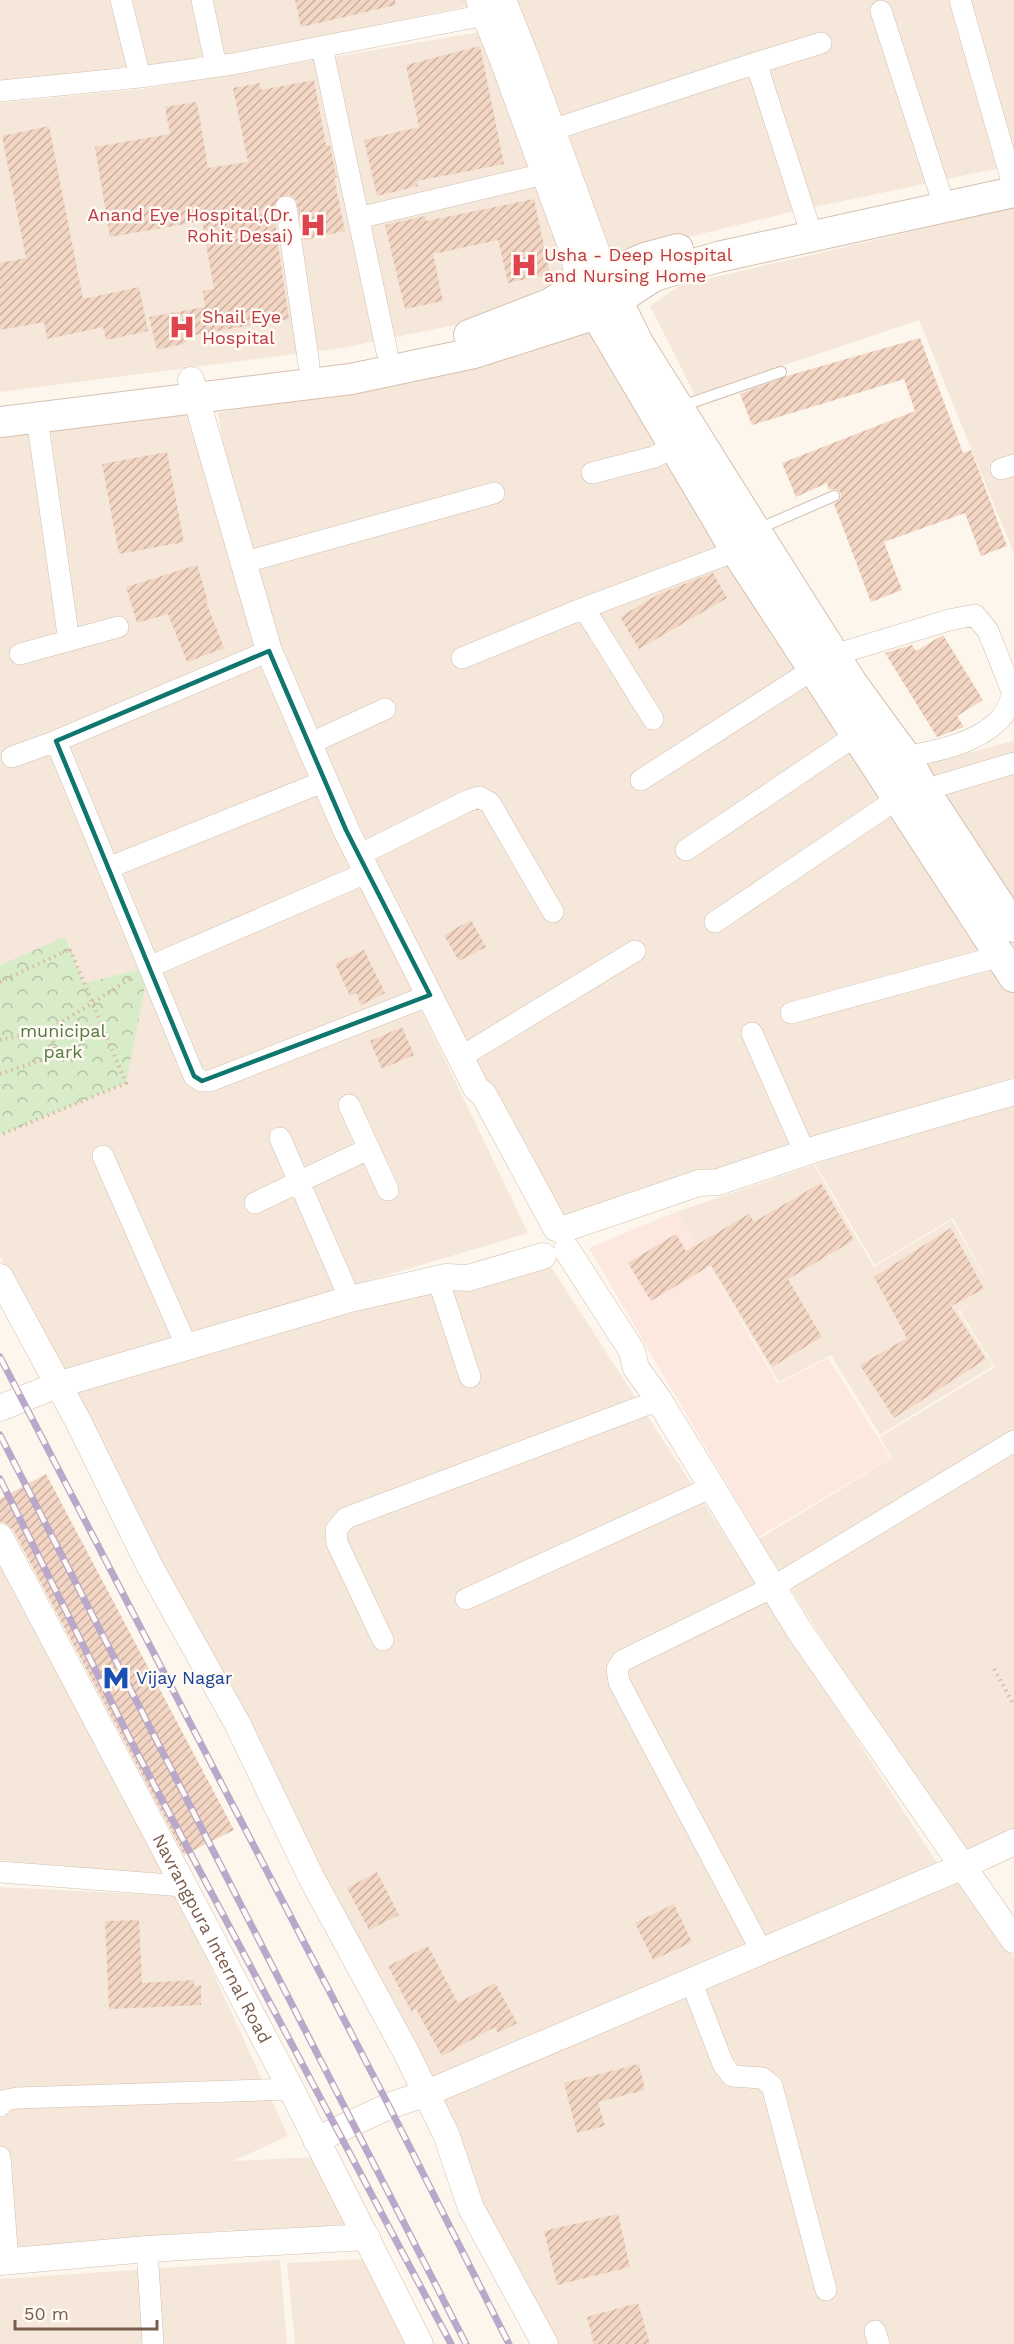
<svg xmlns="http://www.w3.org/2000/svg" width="1014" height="2344" font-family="'Work Sans',sans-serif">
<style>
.residential{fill:#f5e8da}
.commercial{fill:#fde8e0}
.park{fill:url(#park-crowns)}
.building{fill:url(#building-hatch)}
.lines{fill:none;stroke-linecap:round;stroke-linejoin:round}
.service-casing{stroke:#d1beb0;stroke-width:12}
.minor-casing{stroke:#d1beb0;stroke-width:22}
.tertiary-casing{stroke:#d1beb0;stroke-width:27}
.secondary-casing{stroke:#d6c0b0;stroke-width:32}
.path{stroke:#d9b8a5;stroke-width:4;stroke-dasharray:1.5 4.5;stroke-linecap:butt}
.service{stroke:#fff;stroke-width:10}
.minor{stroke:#fff;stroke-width:21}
.tertiary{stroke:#fff;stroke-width:26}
.secondary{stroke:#fff;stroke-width:30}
.rail-casing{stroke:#b9a8c9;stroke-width:7}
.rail{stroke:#fffaf3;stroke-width:4.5;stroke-dasharray:14;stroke-linecap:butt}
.marked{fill:none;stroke:#0f766e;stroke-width:4.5;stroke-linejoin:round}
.labels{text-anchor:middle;stroke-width:5;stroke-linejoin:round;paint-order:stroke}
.health-label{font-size:18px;fill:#be3a42;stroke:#fffaf3;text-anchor:start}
.park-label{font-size:18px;fill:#537a41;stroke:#fffaf3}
.transit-label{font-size:18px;fill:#164399;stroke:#fffaf3;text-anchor:start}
.street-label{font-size:18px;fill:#7a5c4d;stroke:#fffaf3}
</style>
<defs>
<pattern id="park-crowns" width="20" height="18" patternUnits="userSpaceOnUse" patternTransform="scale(1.5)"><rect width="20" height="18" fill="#d8ecc9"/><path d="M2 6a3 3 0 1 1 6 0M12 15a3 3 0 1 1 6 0" fill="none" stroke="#b4c2a5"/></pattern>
<pattern id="building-hatch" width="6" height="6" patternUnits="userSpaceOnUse" patternTransform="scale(1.5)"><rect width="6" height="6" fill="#f3d5c3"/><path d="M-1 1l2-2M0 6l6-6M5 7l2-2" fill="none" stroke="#cab0a1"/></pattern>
</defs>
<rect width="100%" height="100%" fill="#fdf6ec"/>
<path class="residential" d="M0,0H466L468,6L224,57L0,82Z
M513,0H1014V165L786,213L636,250L611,265Z
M480,32L562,254L567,277L470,322L342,348L0,392V103L143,89Z
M1014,208V554L919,320L695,395L650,306L681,285Z
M598,329L1014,990V1077L561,1224L353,820L271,631L231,489L218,413L352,388Z
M190,414L337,834L528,1233L60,1373L0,1257V435Z
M1014,741V908L921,765Z
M1014,1103V1835L963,1860L759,1539L892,1458L880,1437L995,1367L960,1311L971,1305L958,1311L993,1366L880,1435L831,1355L779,1382L676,1212L814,1165L874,1267L952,1220L994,1294L953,1218L875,1265L815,1164Z
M551,1267L937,1863L430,2085L68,1389L421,1285L454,1288Z
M0,1566L167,1878L0,1860Z
M959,1883L1014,1958V2344H550L476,2205L432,2095Z
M0,1887L178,1896L288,2136L233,2161L316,2157L356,2238L236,2242L233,2230L0,2249Z
M367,2259L409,2344H295L287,2263Z
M280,2260L287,2344H0V2279Z"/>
<path class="commercial" d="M676,1212L778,1384L828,1358L891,1458L758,1537L589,1248Z"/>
<path class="park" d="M65,937L84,983L149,967L126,1083L0,1135V965Z"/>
<path class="building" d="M295,0H395L396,5L301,27Z
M480,46L504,164L417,181L418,186L377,196L364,140L419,127L406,65Z
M314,80L326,145H330L335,171L337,177L334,178L345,231L304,240L296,200L290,195L279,197L273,209L289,319L194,335L183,344L157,350L149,317L205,307L203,291L214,289L202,221L110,237L95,147L170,134L165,107L197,102L208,168L248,162L233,88L260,83L261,90Z
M49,126L83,299L139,287L148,331L106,340L103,327L47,339L44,322L0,330V263L26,258L2,136Z
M534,199L550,274L508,283L498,240L433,254L443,301L405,309L385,225L425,216L426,221Z
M920,338L963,453L971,450L1007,546L981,556L965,513L884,542L902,590L871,602L834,504L840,500L841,493L835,489L829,490L827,483L796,497L782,463L915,411L904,379L752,425L740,394L787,376Z
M167,452L184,542L119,554L102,464Z
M197,565L208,601L206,602L224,648L187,662L168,614L137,623L126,587Z
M713,573L727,598L639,649L620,617L659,594Z
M943,635L983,700L957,716L964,727L937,737L885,653L912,645L916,651Z
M471,920L486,947L459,961L444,935Z
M364,950L385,993L361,1005L356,993L350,996L335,964Z
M402,1027L414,1055L382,1069L370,1041Z
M821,1183L854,1240L788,1279L822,1337L772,1367L711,1265L651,1301L628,1263L676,1234L686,1251L749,1214L754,1222Z
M951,1228L984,1289L951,1306L986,1359L894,1418L860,1365L907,1338L874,1277Z
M46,1474L234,1830L184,1855L13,1530L7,1524L0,1522V1499Z
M377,1872L399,1915L369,1930L347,1888Z
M674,1904L692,1942L653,1960L635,1923Z
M139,1920L142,1983L194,1980V1986L201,1985V2005L109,2009L105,1921Z
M428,1946L458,2003L495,1983L517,2023L498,2033L495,2027L442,2056L416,2009L411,2011L388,1966Z
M639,2064L645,2090L598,2102L605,2126L577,2133L564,2083Z
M618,2214L630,2267L557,2285L544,2231Z
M638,2303L650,2344H594L587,2317Z"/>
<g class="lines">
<g class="service-casing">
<path id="service" d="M679,407L781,372
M758,529L834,496"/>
</g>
<g class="minor-casing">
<path id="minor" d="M121,0L140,77
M202,0L216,66
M960,0L1011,178
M881,11L940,193
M322,47L387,352
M756,63L821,43
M0,91L140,77L233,64L485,15
M552,130L756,63L807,220
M286,207L309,365
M358,218L544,174
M37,418L69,641
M1001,469L1014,465
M592,473L654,457L674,447
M242,563L494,493
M584,608L653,719
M269,651L56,741L194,1076L202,1081H210L430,995
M20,654L118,627
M834,655L949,620L975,615L988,631L1013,694C1009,703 1005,716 997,722C974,744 936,751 906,757
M462,658L584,608L736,551
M309,744L385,709
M12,757L56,741
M641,780L812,670
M924,790L1014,763
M686,850L855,736
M359,855L467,801L479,797L490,803L553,912
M108,868L325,781
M715,922L897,799
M149,967L368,872
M791,1013L1000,956
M752,1033L805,1153
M461,1057L635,951
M349,1105L388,1190
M280,1138L350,1299
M103,1156L187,1347
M255,1203L368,1149
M438,1279L470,1377
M466,1599L712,1487
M383,1640L337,1543L336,1530L346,1518L659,1400
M0,1872L183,1886
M762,1952L619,1682L617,1669L622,1661L773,1587L1014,1441
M691,1981L723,2064L732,2076L762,2078L772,2086L826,2290
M0,2106L2,2101L17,2098L291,2089
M0,2157L8,2261
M147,2249L153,2344
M875,2331L879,2344"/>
</g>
<g class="tertiary-casing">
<g id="tertiary">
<path d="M479,0L504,63L572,249L580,285"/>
<path d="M503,0L525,55L605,275"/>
<path d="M191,380L269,651L346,830L476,1088L484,1095L556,1228"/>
<path d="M561,1230L699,1183L718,1182L819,1148L1014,1092"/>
<path d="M567,1250L632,1351L636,1368L659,1400L799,1630L1014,1940"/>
<path d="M0,1277L78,1421L149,1565L237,1723L311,1877L406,2052L446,2134L471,2208L545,2344"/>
<path d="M0,1408L57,1385L350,1299L446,1277L468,1278L543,1256"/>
<path id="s1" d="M0,1537L291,2089L420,2344"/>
<path d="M316,2140L389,2106L427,2093L961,1867L1014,1842"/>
<path d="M0,2262L147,2249L367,2237"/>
</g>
</g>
<g class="secondary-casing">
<path id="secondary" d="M1014,192L718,257L654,276L596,314L580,285L605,275L638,343L755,530L852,683L906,757L924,790L1014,927
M605,275L645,258L678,249
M469,335L549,304L580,285
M0,422L351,379L474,353L596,314L736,551L1014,977"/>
</g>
<path class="path" d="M0,982L70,949L126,1083L0,1135
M0,1040L51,1029L133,977
M0,1074L56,1055L51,1029
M994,1669L1014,1705"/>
<use href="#service" class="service"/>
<use href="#minor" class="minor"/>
<use href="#tertiary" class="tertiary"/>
<use href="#secondary" class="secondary"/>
<g class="rail-casing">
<path id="rail" d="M0,1357L389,2106L509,2344
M0,1435L466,2344
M0,1479L134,1747L451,2344"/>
</g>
<use href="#rail" class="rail"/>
</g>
<path class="marked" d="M269,651L346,830L430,995L202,1081L194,1076L56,741Z"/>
<defs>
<g id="hospital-bare" transform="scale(2.07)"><path d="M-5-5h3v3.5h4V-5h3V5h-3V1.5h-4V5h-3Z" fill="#e0444e" stroke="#fffaf3" stroke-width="2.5" paint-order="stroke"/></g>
<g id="metro-bare" transform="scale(2.07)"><path d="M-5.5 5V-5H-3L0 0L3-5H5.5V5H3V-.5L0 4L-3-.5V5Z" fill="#1a4fb4" stroke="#fffaf3" stroke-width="2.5" paint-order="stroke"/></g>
</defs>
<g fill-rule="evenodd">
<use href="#hospital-bare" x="313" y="225"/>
<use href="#hospital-bare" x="524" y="265"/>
<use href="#hospital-bare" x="182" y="327"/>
<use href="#metro-bare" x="116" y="1678"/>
</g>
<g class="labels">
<g class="health-label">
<text x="293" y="221" text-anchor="end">Anand Eye Hospital,(Dr.<tspan x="293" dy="21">Rohit Desai)</tspan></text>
<text x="544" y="261">Usha - Deep Hospital<tspan x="544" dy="21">and Nursing Home</tspan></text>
<text x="202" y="323">Shail Eye<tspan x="202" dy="21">Hospital</tspan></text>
</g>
<g class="park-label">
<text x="63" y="1037">municipal<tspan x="63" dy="21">park</tspan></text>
</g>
<g class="transit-label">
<text x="136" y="1684">Vijay Nagar</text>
</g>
<g class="street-label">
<text dy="6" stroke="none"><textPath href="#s1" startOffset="454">Navrangpura Internal Road</textPath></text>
</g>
</g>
<path d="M15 2320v9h142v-9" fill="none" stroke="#7a5c4d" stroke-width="3"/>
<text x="24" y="2320" font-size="18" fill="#7a5c4d" stroke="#fffaf3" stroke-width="4.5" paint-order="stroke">50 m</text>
</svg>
